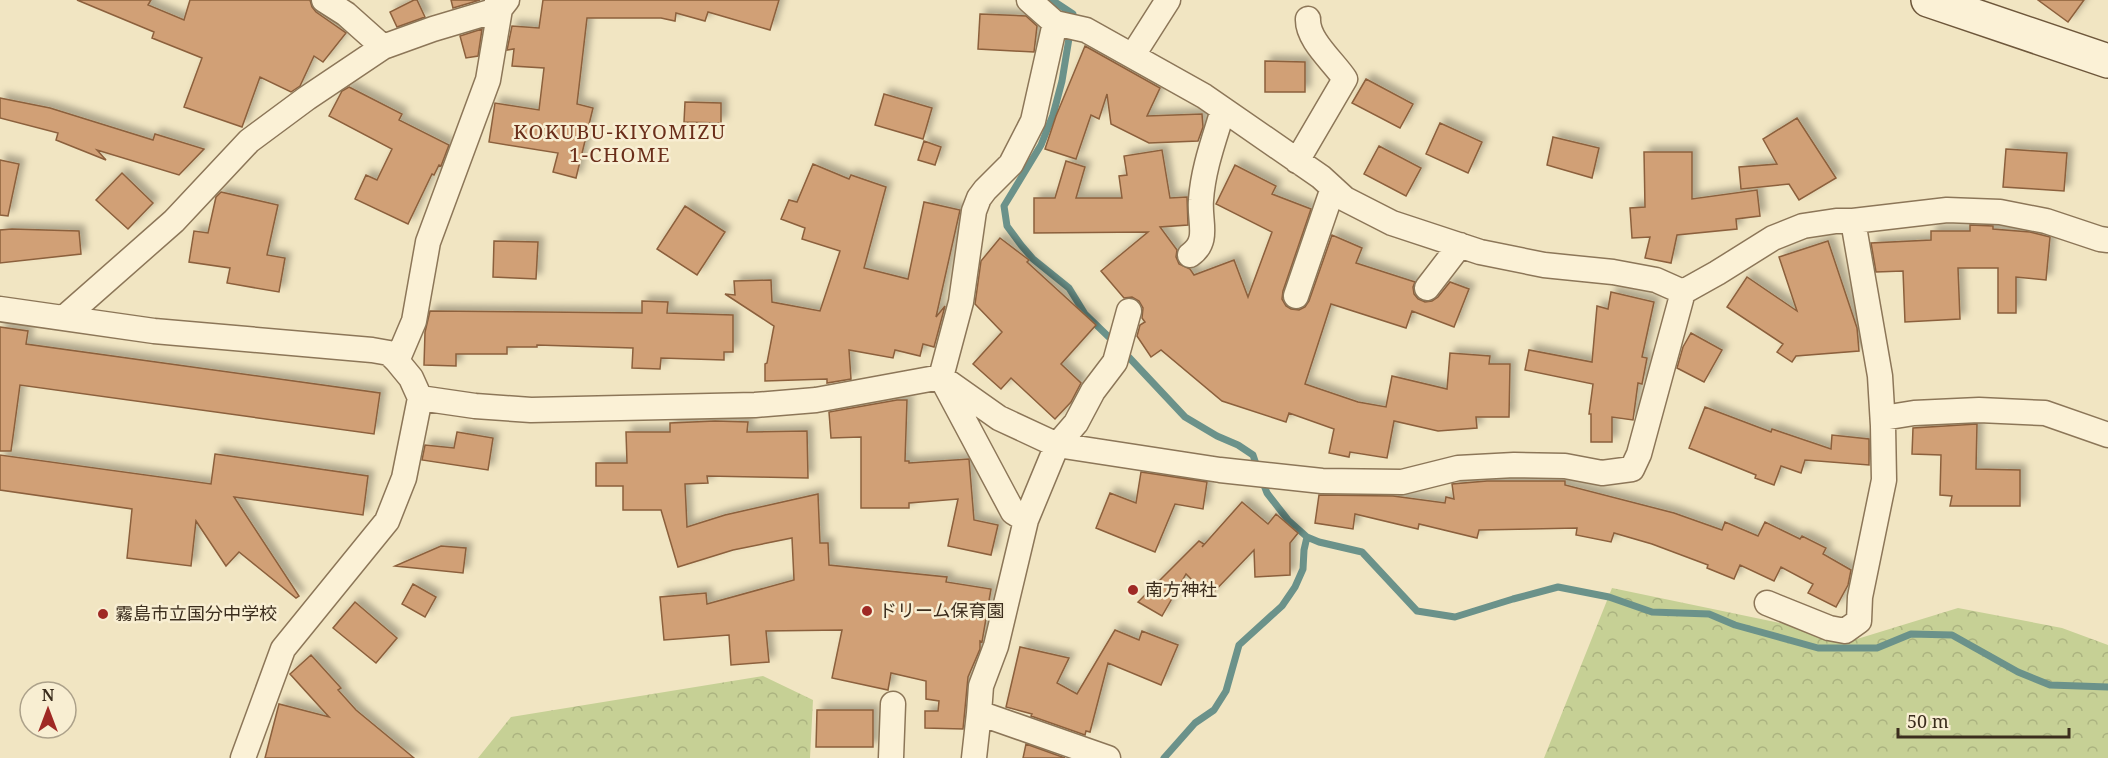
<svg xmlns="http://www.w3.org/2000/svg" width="2108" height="758" font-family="'Noto Serif','Noto Sans JP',serif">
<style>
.forest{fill:url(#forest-crowns)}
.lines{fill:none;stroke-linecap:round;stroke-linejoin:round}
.stream{stroke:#6b928a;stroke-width:7}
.building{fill:#d1a076;stroke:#8c603c;stroke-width:1.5;filter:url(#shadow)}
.street-casing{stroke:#8c7658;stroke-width:27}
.secondary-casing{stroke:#6e573b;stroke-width:36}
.street{stroke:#fbf1d6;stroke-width:24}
.secondary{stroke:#fbf1d6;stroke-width:33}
.poi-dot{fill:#9f2924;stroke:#f8eed2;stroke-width:2}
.labels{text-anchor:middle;stroke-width:5;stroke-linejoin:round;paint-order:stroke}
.poi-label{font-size:18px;fill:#3b2d1d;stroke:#f8eed2;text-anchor:start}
.neighbourhood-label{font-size:20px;letter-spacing:1.5px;fill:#6a2e1a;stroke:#f8eed2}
</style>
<defs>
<pattern id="forest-crowns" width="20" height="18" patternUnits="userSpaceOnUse" patternTransform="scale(1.5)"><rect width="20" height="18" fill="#c6d095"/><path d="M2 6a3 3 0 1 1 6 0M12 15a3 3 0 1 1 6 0" fill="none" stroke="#abb380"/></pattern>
<filter id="shadow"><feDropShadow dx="5.5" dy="-5.5" stdDeviation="3" flood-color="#0004"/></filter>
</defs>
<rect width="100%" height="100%" fill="#f1e5c2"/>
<path class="forest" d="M1612,588L1857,639L1958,608L2062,628L2108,645V758H1544Z
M763,676L813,700L810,758H478L511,717Z"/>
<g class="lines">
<path class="stream" d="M1052,0L1073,14L1062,81L1053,115L1041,145L1004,206L1007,226L1021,245L1033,259L1069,288L1085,314L1115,343
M1123,351L1185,417L1217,436L1238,445L1253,455L1258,470
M1262,480L1267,493L1288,520L1307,537L1319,542L1362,552L1417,611L1455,617L1513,599L1558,587L1609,597L1652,612L1709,614L1735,625L1818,648H1877L1911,634L1952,635L2018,672L2050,685L2108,687
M1164,758L1195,723L1214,710L1226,691L1239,645L1282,606L1295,587L1303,569L1304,550L1307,537"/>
</g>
<path class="building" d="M77,0H151L148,5L184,20L190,0H310L312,7L316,12L346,33L323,62L314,56L300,86L291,92L260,77L242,127L184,107L202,58L152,38L154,32Z
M414,0H417L425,17L397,27L390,12Z
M451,0H480L453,8Z
M543,0H779L770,30L708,12L705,21L676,13L675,21L661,18H587L577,104L593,108L576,178L553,172L558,153L489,142L495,103L539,110L544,68L512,66L514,49L507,50L512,26L539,28Z
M2038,0H2084L2068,22Z
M980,14L1026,16L1037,26L1034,52L978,49Z
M482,29L478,56L466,58L460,36Z
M1085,46L1160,88L1147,116L1202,114L1203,127L1198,141L1149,143L1111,124L1107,94L1099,119L1091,115L1076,159L1045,149L1056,116Z
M1265,61L1305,62V92H1265Z
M1366,79L1413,104L1400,128L1352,103Z
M349,87L402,114L399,120L449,145L441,166L439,165L434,175L432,174L408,224L355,199L366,175L377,180L392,149L329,116L342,91Z
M884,94L932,108L923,139L875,125Z
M0,98L50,108L153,140L155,134L204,149L179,175L97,150L106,160L56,140L58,133L0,118Z
M685,102L721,103V123L684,122Z
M1797,118L1836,178L1799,200L1789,184L1741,189L1739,167L1777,164L1763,139Z
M1440,123L1482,142L1468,173L1426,154Z
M1553,137L1599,148L1592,178L1547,165Z
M924,141L941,147L935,165L918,160Z
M1379,146L1421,168L1406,196L1364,174Z
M2006,149L2067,153L2064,191L2003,187Z
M1162,150L1170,198L1187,197L1188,225L1160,227L1177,250L1176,257L1179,264L1190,269L1194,275L1234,260L1248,297L1272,232L1216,204L1235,165L1276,186L1272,194L1311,209L1283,291L1282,299L1286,306L1291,309L1299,310L1305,307L1309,301L1332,235L1362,248L1356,263L1415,282L1413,287L1414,294L1418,299L1425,302L1432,301L1438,297L1450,282L1469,289L1454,327L1412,311L1406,328L1331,304L1305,384L1358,402L1386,407L1392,376L1447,389L1450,353L1490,356L1489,364H1510L1509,417H1476L1477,428L1438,431L1394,421L1387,458L1350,452L1349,457L1329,453L1334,429L1289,413L1286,422L1222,401L1161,350L1151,357L1137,336L1140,325L1145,322L1142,318L1143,308L1139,301L1132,297L1124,298L1101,271L1148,232L1034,233V198H1055L1066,161L1085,167L1076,198H1122L1119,176L1127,175L1124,156Z
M1644,152H1692V199L1757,190L1760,216L1736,219L1737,229L1677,235L1671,263L1645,258L1650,237L1632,238L1630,208L1645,207Z
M0,160L19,164L8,216L0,215Z
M813,164L849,179L851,175L886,187L864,268L908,279L924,202L960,210L936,317L945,306L934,347L923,344L920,356L895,350L893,358L849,350L851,379L827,383V379L765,381V364L767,363L774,326L725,294L735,295L734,281L771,280L772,302L820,311L840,251L802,239L805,228L781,219L789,200L797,202Z
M122,173L153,203L128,229L96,200Z
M221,192L278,205L267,255L285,258L279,292L227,283L230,268L189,262L194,231L208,233L216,197Z
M685,206L725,232L697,275L657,249Z
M1970,225L1993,226V229L2030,232L2050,237L2046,280L2016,277V313H1998V268H1958L1960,319L1905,322L1903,271L1876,272L1871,243L1931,240V231H1970Z
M12,229L79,231L81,254L0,263V230Z
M1000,238L1029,260L1027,262L1096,325L1061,364L1081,383L1071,402L1055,419L1011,378L1001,389L973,364L1002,332L975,304L981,261Z
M494,241L538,242L536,279L493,277Z
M1828,241L1857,328L1859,351L1796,356L1792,362L1777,352L1783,344L1727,307L1747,277L1797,311L1779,257Z
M1611,292L1654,302L1642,357L1647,358L1642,384L1638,383L1633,420L1612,417V442H1591V414H1589L1593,384L1525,370L1529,350L1592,362L1597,306L1608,309Z
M642,301L668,302L667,313L733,315V352H724V360L661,358L660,369L632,368L633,348L537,345V347H507V354H456V366L424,365L425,332L430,311L642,313Z
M0,327L28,331L26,344L380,393L374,434L20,385L11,451H0Z
M1691,333L1722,350L1704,382L1677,368L1683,347Z
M897,400H907L905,461H909V463L969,459L974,520L998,525L991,555L948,546L958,499L909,503V508H861V437L831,438L829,412Z
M1705,407L1771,432L1772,429L1831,449L1832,435L1869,439V465L1805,460L1801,473L1781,466L1774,485L1755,478L1756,475L1689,448Z
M715,421L748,422L747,432L807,431L808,478L707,476L708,483L685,484L687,527L725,515L818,494L820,543H828L829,565L947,577L946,582L991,589L982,642L980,641V649L968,677L963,729L925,728V711H938L939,701L926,699V681L891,673L888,690L832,678L842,630L766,631L769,662L731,665L729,635L664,640L660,597L706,593L707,604L794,580L792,538L733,550L678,567L661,510H623V486H596V463H627L626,432H670V423Z
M1977,424L1976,469L2020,470V506H1950L1952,496L1940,495L1941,455L1912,454L1913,428Z
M457,432L493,438L488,470L422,460L425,445L454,448Z
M215,454L368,476L363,515L234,497L299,596L296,598L239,552L226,566L196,521L191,566L127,558L132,509L0,490V455L211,484Z
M1141,472L1207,482L1203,509L1175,504L1155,552L1096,528L1110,493L1136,503Z
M1487,481H1565V485L1674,513L1722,530L1725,522L1758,536L1765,522L1800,539L1802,536L1826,548L1823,554L1851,570L1848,585L1836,607L1808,593L1813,584L1781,567L1774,581L1740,565L1734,579L1707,568L1708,565L1652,544L1614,533L1611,542L1576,535L1577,528L1479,530L1477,538L1419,524L1418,529L1355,514L1353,529L1315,523L1319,495L1393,496L1445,503L1446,497L1454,499L1452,484Z
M1242,502L1268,524L1276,514L1298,533L1290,543V575L1255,577L1254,550L1209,597L1186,574L1162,616L1138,602L1199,541L1204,544L1202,547Z
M441,546L466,548L463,573L395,566Z
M413,584L436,597L425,617L402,604Z
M355,602L397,638L376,663L333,628Z
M1115,630L1139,640L1142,631L1178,645L1161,685L1108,663L1090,732L1086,731L1085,735L1031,716L1032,714L1006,707L1020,647L1069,658L1057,683L1077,694Z
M311,655L341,688L338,690L356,710L414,758H265L279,704L329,717L290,674Z
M817,710H873V747H816Z
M1026,744L1065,758H1023Z"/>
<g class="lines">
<g class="street-casing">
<path id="street" d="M324,0L346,14L383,47
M1029,0L1055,23L1086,30L1204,96L1321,177L1345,199L1392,223L1480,252L1544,265L1613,272L1656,280L1683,292
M1133,55L1168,0
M1297,161L1345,79C1334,62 1307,40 1308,19
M1190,255C1210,241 1199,222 1201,200C1203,169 1214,140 1223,110
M1427,288L1460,245
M1296,296L1333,188
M0,309L154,331L372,350L389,353L397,361L411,378L420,398L404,478L387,521L283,649L243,758
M65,317L174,221L249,141L307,98L383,47L433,29L500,9L507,0
M397,361L414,321L428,242L488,80L500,9L497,0
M420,398L475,406L531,410L755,405L816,400L941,377L999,418L1057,445L1220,470L1322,481L1402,482L1458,468L1514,465L1565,466L1602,473L1632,469L1639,454L1683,292L1717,273L1773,238L1803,226L1836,221H1853L1947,210L2000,212L2046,221L2100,239L2108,240
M1883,418L1914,413L1979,410L2045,413L2108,435
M1026,520L1013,512L941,377L961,302L974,211L979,198L985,190L1011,164L1033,121L1055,23
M1767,603L1829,628L1845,631L1859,621L1860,597L1884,480L1883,426L1880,376L1853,221
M891,758L893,704
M974,758L979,713
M1108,758L979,713L981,686L996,646L1026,520L1057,445L1076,423L1093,391L1115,362L1129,311"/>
</g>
<g class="secondary-casing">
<path id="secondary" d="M1928,0L2108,61"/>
</g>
<use href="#street" class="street"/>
<use href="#secondary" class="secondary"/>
</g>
<g class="poi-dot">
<circle cx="1133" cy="590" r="6"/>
<circle cx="867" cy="611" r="6"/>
<circle cx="103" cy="614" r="6"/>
</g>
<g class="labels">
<g class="poi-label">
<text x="1145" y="596">南方神社</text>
<text x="879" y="617">ドリーム保育園</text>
<text x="115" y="620">霧島市立国分中学校</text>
</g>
<g class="neighbourhood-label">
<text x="620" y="139">KOKUBU-KIYOMIZU<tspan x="620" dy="23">1-CHOME</tspan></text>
</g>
</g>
<g transform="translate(48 710)"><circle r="28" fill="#f8eed2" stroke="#aca18a" stroke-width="1.5"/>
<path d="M0-4.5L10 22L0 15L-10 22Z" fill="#9f2924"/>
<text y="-9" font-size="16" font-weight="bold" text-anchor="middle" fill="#3b2d1d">N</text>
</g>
<path d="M1898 728v9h171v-9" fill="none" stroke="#3b2d1d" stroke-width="3"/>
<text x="1907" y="728" font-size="18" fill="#3b2d1d" stroke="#f8eed2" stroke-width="4.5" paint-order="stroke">50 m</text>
</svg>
